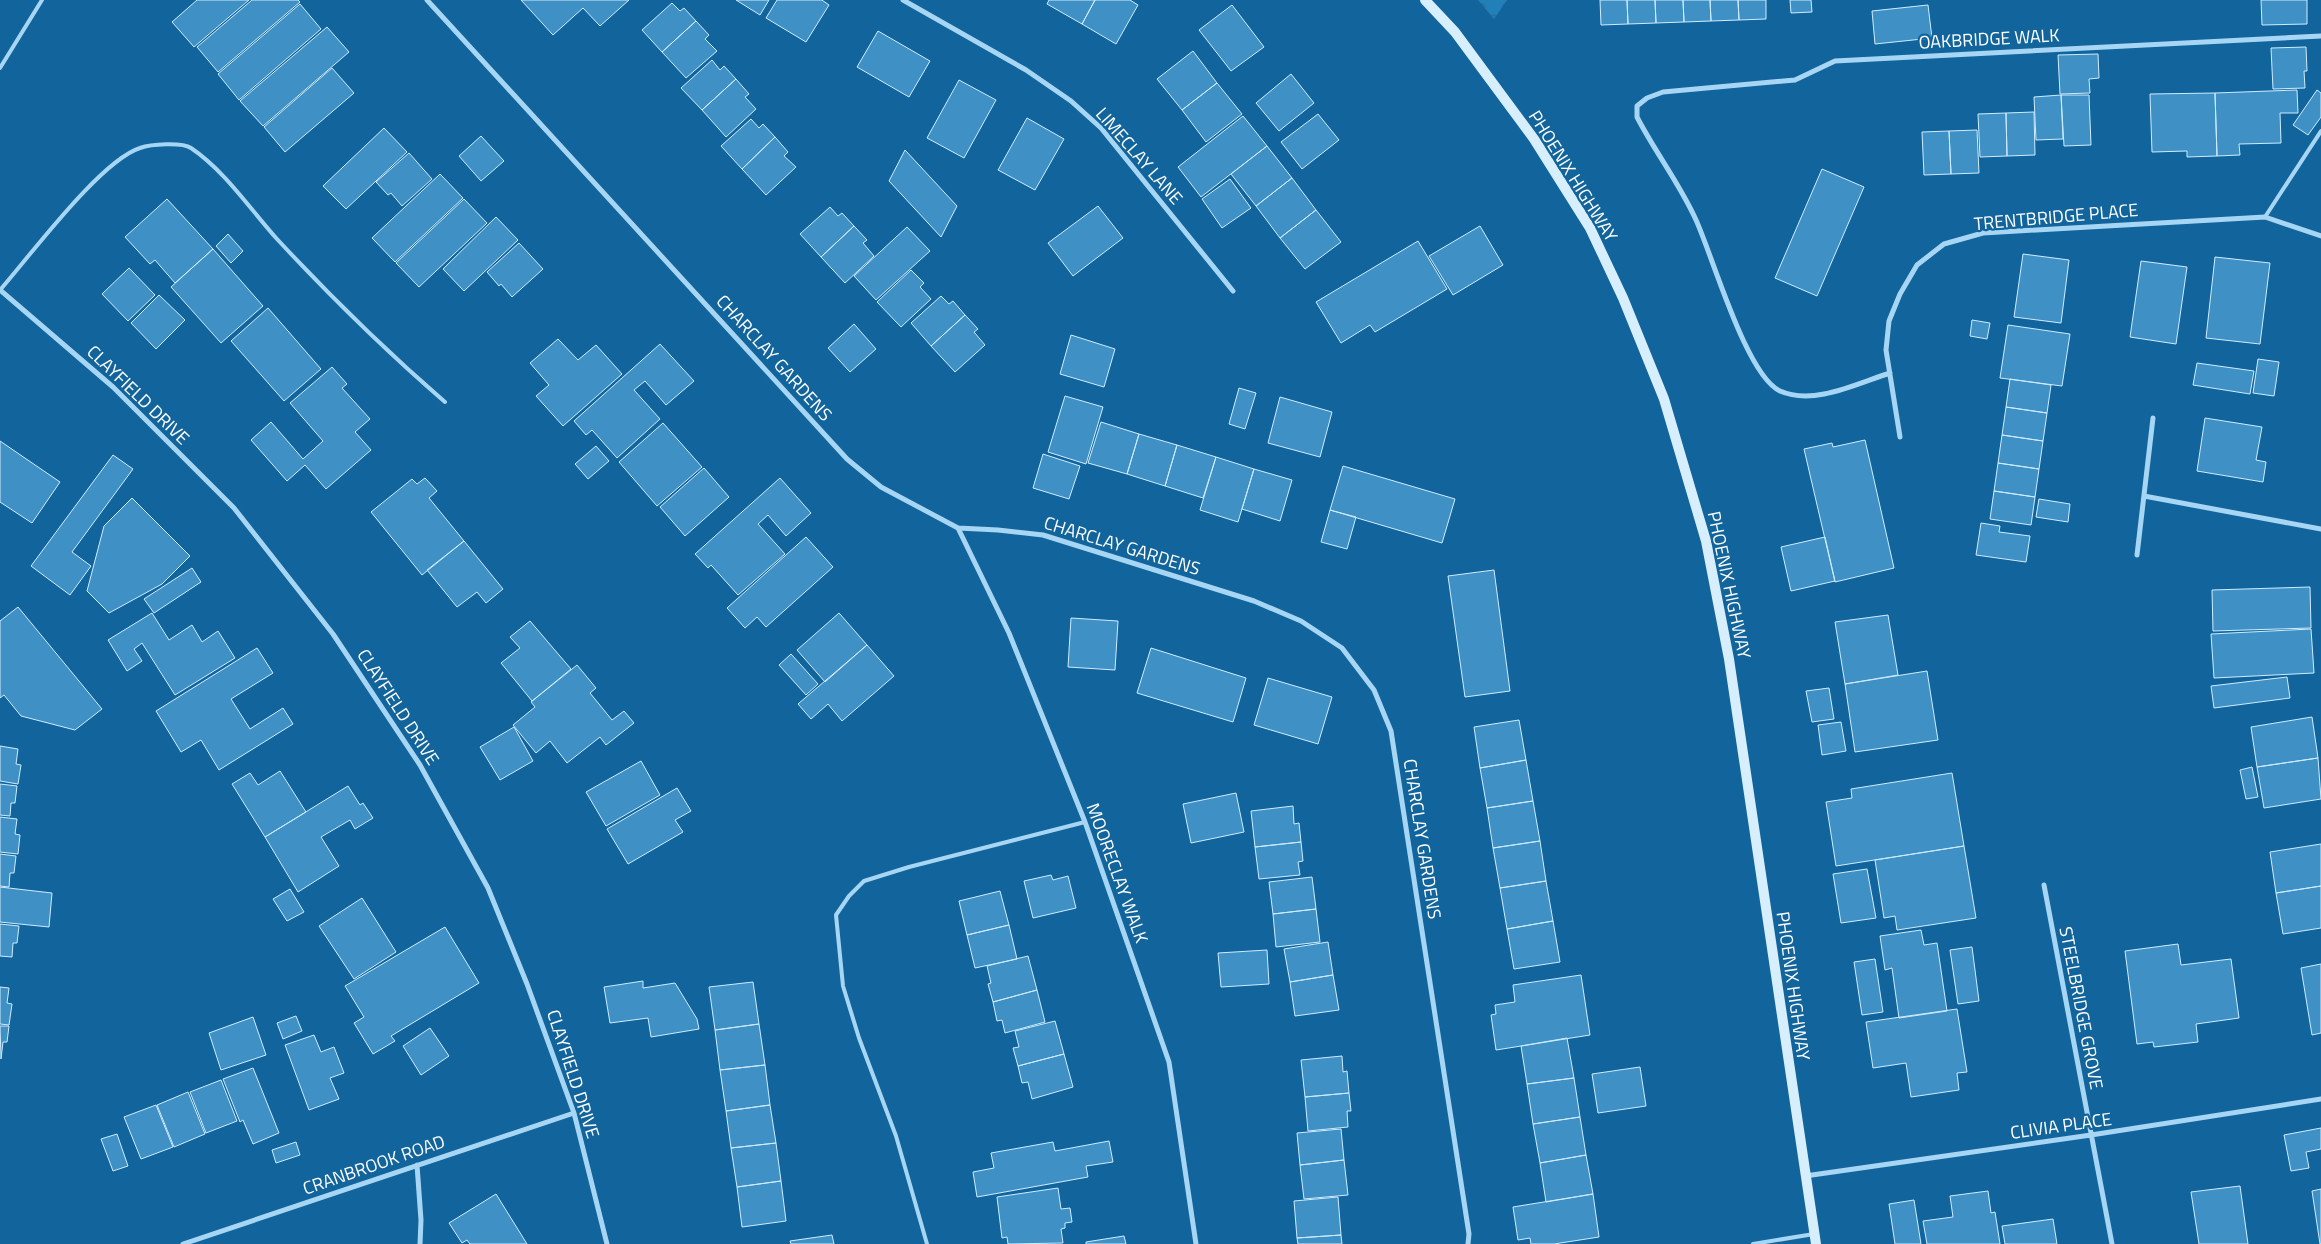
<svg xmlns="http://www.w3.org/2000/svg" width="2321" height="1244" font-family="'Titillium Web',sans-serif">
<style>
.forest{fill:url(#forest-crowns)}
.building{fill:#3f91c5;stroke:#cfecfe}
.lines{fill:none;stroke-linecap:round;stroke-linejoin:round}
.lane{stroke:#a7d6f4;stroke-width:4}
.street{stroke:#a7d6f4;stroke-width:5}
.secondary{stroke:#d7eefd;stroke-width:10}
.labels{text-anchor:middle;stroke-width:4.5;stroke-linejoin:round;paint-order:stroke}
.street-label{font-size:18px;fill:#fff;stroke:#12659c}
</style>
<defs>
<pattern id="forest-crowns" width="20" height="18" patternUnits="userSpaceOnUse" patternTransform="scale(1.25)"><rect width="20" height="18" fill="#217fb9"/><path d="M2 6a3 3 0 1 1 6 0M12 15a3 3 0 1 1 6 0" fill="none" stroke="#346888"/></pattern>
</defs>
<rect width="100%" height="100%" fill="#12659c"/>
<path class="forest" d="M1478,0H1507L1494,19Z"/>
<path class="building" d="M197,0H249L194,47L172,22Z
M252,0H298L300,2L218,72L197,47Z
M521,0H629L600,26L583,8L553,35Z
M736,0H769L760,15Z
M777,0H822L829,5L806,42L766,18Z
M1049,0H1095L1082,24L1047,4Z
M1095,0H1130L1138,5L1116,44L1082,24Z
M1600,0H1627L1628,24L1601,25Z
M1627,0H1655L1656,23L1628,24Z
M1655,0H1683L1684,22L1656,23Z
M1683,0H1710L1711,21L1684,22Z
M1710,0H1738L1739,20L1711,21Z
M1738,0H1766V19L1739,20Z
M1790,0H1811L1812,12L1791,13Z
M2261,0H2307V24L2262,25Z
M672,3L680,11L684,8L696,21L662,52L642,30Z
M300,4L321,29L239,100L218,74Z
M1232,5L1264,47L1231,71L1199,30Z
M1928,5L1932,38L1875,44L1872,11Z
M696,21L709,35L705,39L717,51L686,78L662,52Z
M327,27L349,52L263,126L240,101Z
M878,31L930,61L909,97L857,67Z
M2306,47L2307,71H2304L2305,88L2273,89L2271,48Z
M1193,51L1217,83L1182,110L1157,79Z
M2098,54L2099,78L2089,79L2090,93L2060,94L2058,55Z
M712,60L720,70L724,66L736,79L702,110L681,88Z
M332,68L354,93L285,152L264,127Z
M1291,74L1314,103L1279,131L1256,103Z
M736,79L749,94L745,97L756,109L726,137L702,110Z
M959,80L996,100L964,158L927,138Z
M1217,83L1242,114L1206,142L1182,110Z
M2297,90L2298,113H2280L2281,143L2239,144L2240,155L2217,156L2215,93Z
M2317,90L2321,93V117L2308,135L2293,125Z
M2215,93L2217,156L2187,157V151L2152,152L2150,94Z
M2061,95L2063,139L2036,140L2034,97Z
M2061,95H2089L2091,145L2064,146Z
M2034,112L2035,155L2007,156L2006,113Z
M2006,113L2007,156L1980,157L1978,114Z
M1318,114L1339,140L1302,169L1281,142Z
M1243,116L1267,146L1201,197L1178,167Z
M1027,118L1064,139L1035,190L998,170Z
M751,119L759,128L763,124L775,137L742,169L721,146Z
M384,128L407,152L346,209L323,186Z
M1977,130L1979,173L1951,174L1949,131Z
M1949,131L1951,174L1924,175L1922,132Z
M481,136L504,161L481,181L459,156Z
M775,137L788,152L784,156L796,167L766,195L742,169Z
M1267,146L1292,178L1256,206L1231,174Z
M905,150L957,206L941,237L889,181Z
M409,153L432,179L402,206L391,193L388,195L376,182Z
M1822,169L1864,187L1817,296L1775,278Z
M440,174L463,198L395,262L372,238Z
M1292,178L1316,210L1280,238L1256,206Z
M1230,179L1251,208L1222,228L1202,199Z
M167,199L213,249L175,283L155,260L150,264L125,237Z
M464,199L487,223L419,287L396,263Z
M1098,206L1123,238L1073,276L1048,243Z
M830,207L838,216L842,213L854,226L821,257L800,234Z
M1316,210L1341,242L1305,269L1280,238Z
M496,217L518,240L464,291L443,269Z
M854,226L867,240L863,243L874,256L845,283L821,257Z
M1480,226L1503,265L1453,295L1429,256Z
M907,227L930,251L876,300L854,276Z
M228,234L243,251L231,263L216,246Z
M1418,241L1447,289L1375,332L1370,325L1341,343L1316,302Z
M519,243L543,269L512,297L501,284L499,286L487,272Z
M213,249L263,306L221,343L171,287Z
M2023,254L2069,260L2061,323L2014,317Z
M2215,257L2270,263L2260,344L2206,338Z
M2141,261L2187,267L2176,344L2130,337Z
M129,268L155,295L128,321L102,294Z
M911,270L924,283L920,287L931,299L901,327L877,302Z
M159,295L185,320L156,349L131,323Z
M941,296L949,304L953,301L965,315L931,346L911,323Z
M268,308L321,369L284,401L231,341Z
M965,315L978,329L974,332L985,345L955,372L931,346Z
M1972,320L1990,323L1987,339L1970,336Z
M854,324L876,349L850,372L828,348Z
M2008,325L2070,334L2062,386L2000,378Z
M1071,335L1115,349L1104,387L1060,374Z
M558,339L578,360L596,345L622,374L563,426L536,396L549,385L530,363Z
M660,344L694,381L666,405L645,381L634,390L660,419L617,458L592,430L586,435L574,421Z
M2258,359L2279,362L2274,396L2253,393Z
M2197,363L2254,371L2250,394L2193,385Z
M332,367L347,384L342,388L370,419L355,432L371,450L326,489L305,465L287,481L251,440L271,422L303,459L323,441L290,403Z
M2010,379L2051,385L2047,413L2006,407Z
M1239,388L1256,393L1245,429L1229,424Z
M1065,396L1103,407L1086,464L1048,452Z
M1280,397L1332,412L1320,457L1268,443Z
M2006,407L2047,413L2043,441L2002,435Z
M2205,418L2262,427L2256,460L2266,462L2263,482L2197,471Z
M1101,422L1139,434L1127,474L1088,463Z
M663,423L702,467L657,506L619,462Z
M1139,434L1177,445L1165,486L1127,474Z
M2002,435L2043,441L2039,469L1998,463Z
M1865,440L1894,568L1835,582L1804,449L1832,443L1833,447Z
M0,441L60,482L32,523L0,502Z
M1177,445L1216,457L1203,498L1165,486Z
M596,446L609,461L588,479L575,464Z
M1043,454L1080,466L1069,499L1033,488Z
M113,455L133,469L72,552L91,566L70,595L31,566Z
M1216,457L1254,469L1238,522L1200,510Z
M1998,463L2039,469L2035,497L1994,491Z
M1343,466L1455,499L1442,543L1330,510Z
M704,468L729,497L685,536L660,507Z
M1254,469L1292,480L1280,521L1242,509Z
M425,478L437,491L429,498L464,541L422,575L371,512L412,479L417,484Z
M780,478L811,513L786,536L768,515L758,524L785,554L738,595L711,565L708,568L695,554Z
M1994,491L2035,497L2031,525L1990,519Z
M132,498L190,556L162,584L109,613L87,591L104,526Z
M2039,499L2070,504L2068,522L2036,517Z
M1330,510L1356,517L1347,549L1321,542Z
M1981,523L2000,526L1999,532L2030,536L2026,562L1976,555Z
M806,537L833,567L766,627L757,617L745,628L727,608Z
M1825,537L1835,581L1791,591L1781,547Z
M464,541L503,589L486,603L477,592L457,607L427,570Z
M192,568L201,582L154,613L144,599Z
M1494,570L1510,691L1465,697L1448,576Z
M2310,587L2311,628L2213,631L2212,590Z
M18,607L102,709L75,730L21,716L4,695L0,698V621Z
M152,613L169,640L192,625L202,642L218,631L235,658L175,695L142,643L134,649L142,661L127,671L108,640Z
M839,613L867,645L825,682L797,650Z
M1888,615L1898,675L1845,684L1835,622Z
M1071,618L1118,621L1115,670L1068,667Z
M530,621L571,669L532,701L501,663L520,648L510,637Z
M2311,629L2314,673L2214,678L2211,634Z
M867,645L894,676L842,721L828,704L811,719L798,704Z
M257,648L273,673L231,699L250,729L283,708L293,724L219,770L201,740L181,752L156,711Z
M1151,648L1246,678L1233,722L1137,693Z
M791,654L818,684L806,695L779,665Z
M577,665L596,688L590,693L612,720L624,711L634,723L606,745L600,737L567,763L550,741L536,753L513,725L535,707L531,702Z
M1927,671L1938,740L1855,752L1845,684Z
M2287,677L2290,698L2214,708L2211,686Z
M1268,678L1332,697L1318,744L1254,725Z
M1829,688L1834,719L1812,722L1806,691Z
M2312,717L2318,758L2257,767L2251,727Z
M1519,720L1526,760L1480,768L1474,727Z
M1841,722L1846,751L1822,755L1818,725Z
M514,727L533,761L500,780L480,747Z
M0,746L18,749L16,764L21,765L18,784L0,781Z
M2318,758L2321,799L2264,808L2257,767Z
M1526,760L1533,801L1487,808L1480,768Z
M641,761L660,795L606,826L586,792Z
M2252,767L2258,797L2246,799L2240,770Z
M280,771L306,812L265,837L232,784L250,773L258,785Z
M1952,773L1964,846L1836,866L1826,802L1852,798L1851,789Z
M0,784L17,786L15,803H11L10,816L0,815Z
M348,786L360,805L363,803L373,818L355,829L350,820L321,837L339,866L298,892L265,837Z
M677,788L691,811L675,820L683,832L628,864L607,829Z
M1236,793L1244,832L1191,843L1183,804Z
M1533,801L1540,841L1493,848L1487,808Z
M1293,806L1294,824L1299,823L1301,842L1255,847L1251,811Z
M0,817L17,819L15,834L20,835L18,854L0,852Z
M1540,841L1546,881L1500,888L1493,848Z
M1301,842L1303,861L1298,862L1300,875L1259,879L1255,847Z
M2321,844V886L2276,893L2270,852Z
M1964,846L1976,918L1897,930L1895,916L1884,918L1875,860Z
M0,854L16,856L14,873H10L9,887L0,886Z
M1867,869L1876,918L1841,923L1833,874Z
M1051,875L1053,880L1068,876L1076,908L1033,918L1024,881Z
M1312,877L1316,909L1273,914L1269,882Z
M1546,881L1553,921L1507,929L1500,888Z
M2321,886V928L2283,934L2276,893Z
M0,887L52,893L49,927L0,922Z
M290,889L304,912L287,921L273,899Z
M1000,891L1009,925L967,935L959,901Z
M362,898L396,952L354,979L319,926Z
M1316,909L1320,942L1276,947L1273,914Z
M1553,921L1560,962L1514,969L1507,929Z
M0,924L19,926L17,943H13L12,957L0,956Z
M1009,925L1017,959L975,968L967,935Z
M445,927L479,983L391,1036L395,1041L373,1054L354,1023L364,1017L345,986Z
M1921,930L1924,945L1937,943L1947,1011L1899,1018L1892,968L1885,970L1880,936Z
M1328,942L1333,975L1290,982L1284,949Z
M2178,944L2181,965L2231,959L2239,1018L2196,1024L2198,1042L2154,1047L2153,1042L2137,1044L2125,951Z
M1972,947L1979,1001L1958,1004L1950,950Z
M1267,950L1269,984L1221,987L1218,953Z
M1028,956L1037,990L993,1002L988,984L991,983L987,966Z
M1875,959L1883,1012L1862,1015L1854,962Z
M2321,964V1033L2312,1035L2301,968Z
M1333,975L1339,1010L1295,1016L1290,982Z
M1581,975L1590,1035L1496,1050L1491,1015L1496,1014L1495,1005L1515,1002L1513,985Z
M643,981V988L675,983L697,1019L699,1029L651,1037L648,1018L610,1023L604,987Z
M753,982L759,1024L715,1030L709,987Z
M0,987L9,988L7,1003L12,1004L9,1025L0,1024Z
M1037,990L1045,1022L1005,1033L1002,1020L997,1021L993,1002Z
M1957,1009L1967,1072L1957,1073L1959,1090L1911,1097L1906,1063L1873,1068L1866,1022Z
M296,1016L302,1031L283,1039L277,1023Z
M253,1017L266,1055L221,1070L209,1033Z
M1055,1021L1064,1054L1018,1066L1013,1048L1019,1047L1015,1031Z
M759,1024L765,1065L720,1070L715,1030Z
M0,1026H9L7,1042H3L1,1059Z
M430,1028L449,1056L421,1075L403,1046Z
M314,1035L321,1052L334,1047L344,1073L330,1078L339,1099L309,1110L285,1045Z
M1567,1038L1574,1078L1527,1084L1521,1046Z
M1064,1054L1073,1087L1032,1099L1028,1082L1022,1083L1018,1066Z
M1342,1056L1343,1072L1347,1071L1349,1093L1305,1097L1301,1060Z
M765,1065L770,1105L726,1111L720,1070Z
M1640,1067L1646,1106L1598,1113L1592,1074Z
M253,1068L279,1133L253,1144L243,1120L240,1122L223,1079Z
M1574,1078L1580,1117L1533,1124L1527,1084Z
M221,1080L237,1121L206,1133L190,1092Z
M188,1092L205,1134L174,1147L157,1105Z
M1349,1093L1351,1111H1347L1348,1127L1308,1131L1305,1097Z
M156,1105L173,1147L141,1159L124,1117Z
M770,1105L776,1143L731,1148L726,1111Z
M1580,1117L1586,1155L1540,1163L1533,1124Z
M2321,1128V1149L2306,1152L2309,1168L2291,1171L2284,1135Z
M1341,1129L1344,1160L1300,1165L1297,1133Z
M117,1134L128,1166L113,1171L101,1139Z
M1109,1141L1113,1162L1086,1166L1088,1177L977,1197L973,1172L994,1168L991,1153L1053,1142L1055,1151Z
M296,1142L300,1155L276,1163L272,1150Z
M776,1143L781,1181L737,1187L731,1148Z
M1586,1155L1593,1194L1546,1202L1540,1163Z
M1344,1160L1348,1195L1304,1199L1300,1165Z
M781,1181L786,1221L742,1227L737,1187Z
M2240,1186L2248,1244H2199L2191,1192Z
M1058,1188L1061,1209L1070,1208L1072,1222L1065,1223V1228L1061,1229L1063,1243L1008,1244L1007,1237L1002,1238L997,1197Z
M2321,1189V1244H2320L2312,1191Z
M1988,1191L1991,1213L1995,1212L2000,1244H1927L1923,1221L1953,1217L1950,1196Z
M496,1194L527,1244H470L467,1240L462,1243L449,1223Z
M1593,1194L1599,1237L1554,1244H1531L1530,1238L1518,1240L1513,1207Z
M1338,1197L1341,1235L1297,1238L1294,1201Z
M1914,1200L1921,1244H1895L1889,1204Z
M2053,1219L2057,1244H2005L2002,1226Z
M832,1235L834,1244H791L790,1241Z
M1341,1235L1342,1244H1298L1297,1238Z
M1124,1236L1126,1244H1086V1242Z"/>
<g class="lines">
<path class="lane" d="M0,68L42,0
M2265,217L2321,131
M0,290C30,256 100,161 140,148C151,144 182,142 191,148C225,171 250,209 277,239C330,296 386,351 445,402
M927,1244L896,1136L859,1038L843,986L836,915L849,896L864,881L909,867L1085,822
M1753,1244L1814,1234"/>
<path class="street" d="M427,0L847,459L881,487L958,528L998,530L1043,535L1254,601L1301,621L1342,648L1374,690L1391,731L1469,1234L1468,1244
M903,0L1026,70L1071,101L1101,128L1233,291
M0,290L113,387L234,508L333,634L420,765L488,888L527,984L574,1113L607,1244
M1890,373C1858,383 1814,406 1780,391C1746,375 1713,257 1696,220C1680,184 1655,152 1637,117V106L1647,98L1663,92L1795,80L1835,61L2321,36
M1900,437L1886,350L1889,321L1900,294L1917,265L1944,244L1983,233L2265,217L2321,236
M2144,496L2321,529
M958,528L1009,633L1085,822L1169,1062L1196,1244
M2137,555L2153,418
M2044,885L2112,1244
M417,1165L421,1220L420,1244
M1805,1176L2091,1135L2321,1099
M183,1244L574,1113"/>
<path class="secondary" d="M1425,0L1455,32L1534,139L1590,228L1623,298L1664,399L1706,541L1729,659L1816,1244"/>
</g>
<g class="labels">
<g class="street-label">
<text transform="translate(1989 39) rotate(-3)" y="6">OAKBRIDGE WALK</text>
<text transform="translate(1139 156) rotate(49)" y="6">LIMECLAY LANE</text>
<text transform="translate(1573 176) rotate(58)" y="6">PHOENIX HIGHWAY</text>
<text transform="translate(2056 217) rotate(-5)" y="6">TRENTBRIDGE PLACE</text>
<text transform="translate(774 358) rotate(48)" y="6">CHARCLAY GARDENS</text>
<text transform="translate(138 395) rotate(44)" y="6">CLAYFIELD DRIVE</text>
<text transform="translate(1122 546) rotate(17)" y="6">CHARCLAY GARDENS</text>
<text transform="translate(1729 585) rotate(78)" y="6">PHOENIX HIGHWAY</text>
<text transform="translate(398 707) rotate(57)" y="6">CLAYFIELD DRIVE</text>
<text transform="translate(1422 839) rotate(81)" y="6">CHARCLAY GARDENS</text>
<text transform="translate(1117 873) rotate(70)" y="6">MOORECLAY WALK</text>
<text transform="translate(1793 986) rotate(82)" y="6">PHOENIX HIGHWAY</text>
<text transform="translate(2081 1008) rotate(79)" y="6">STEELBRIDGE GROVE</text>
<text transform="translate(573 1074) rotate(72)" y="6">CLAYFIELD DRIVE</text>
<text transform="translate(2061 1126) rotate(-8)" y="6">CLIVIA PLACE</text>
<text transform="translate(374 1165) rotate(-19)" y="6">CRANBROOK ROAD</text>
</g>
</g>
</svg>
